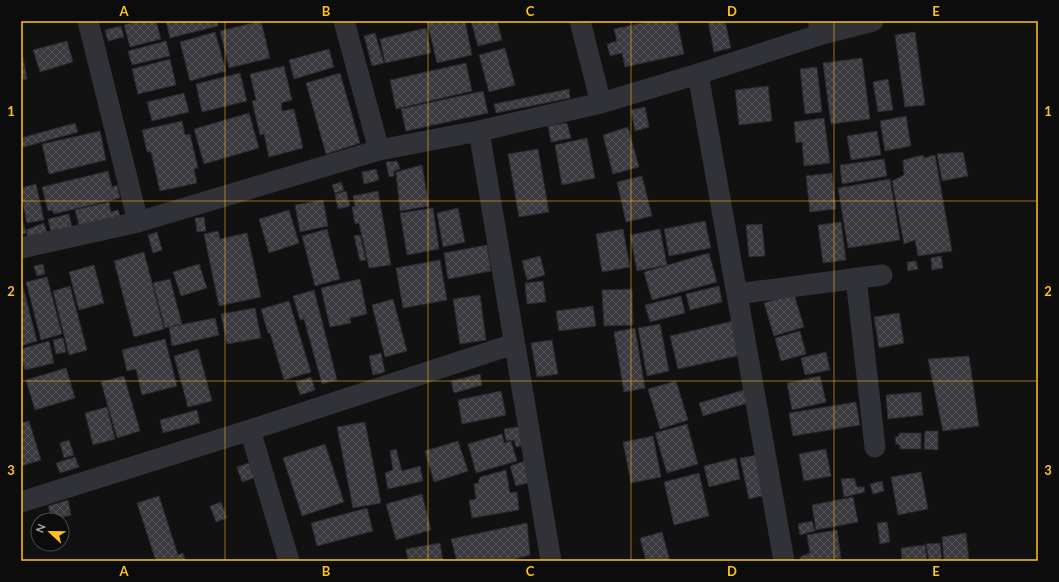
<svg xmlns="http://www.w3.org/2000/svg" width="1059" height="582" font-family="Lato,sans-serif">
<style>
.building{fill:url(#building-cross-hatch);stroke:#2b2a2f}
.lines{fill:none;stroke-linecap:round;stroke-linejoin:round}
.minor{stroke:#313238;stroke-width:21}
.grid{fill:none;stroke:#ffc11c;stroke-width:1;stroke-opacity:0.55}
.neatline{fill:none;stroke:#ffc11c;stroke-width:1.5}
.grid-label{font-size:13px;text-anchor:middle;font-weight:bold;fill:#ffc11c}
</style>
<defs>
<pattern id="building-cross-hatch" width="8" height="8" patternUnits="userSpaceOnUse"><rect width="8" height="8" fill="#3a393f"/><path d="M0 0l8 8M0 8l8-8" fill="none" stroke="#535358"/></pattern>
</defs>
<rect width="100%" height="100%" fill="#111112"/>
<path class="building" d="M138,21H156L161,39L130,47L124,25Z
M166,21H217L218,26L170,38Z
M261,21L270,58L229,68L220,31Z
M427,21H465L472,55L437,63Z
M471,21H497L502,40L478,46Z
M651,21H677L684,54L625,67L622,53L610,56L607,44L617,41L614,29Z
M708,21H725L731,48L714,52Z
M121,26L124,37L108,41L105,30Z
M426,28L431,53L385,63L380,39Z
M215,32L226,71L190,81L180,42Z
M915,32L925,105L905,107L895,35Z
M375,33L384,63L372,66L364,36Z
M67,41L73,62L40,72L33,50Z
M166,41L170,56L132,65L128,51Z
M505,48L515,85L489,92L479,55Z
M329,49L334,67L294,79L289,60Z
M21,57H23L27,79L21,80Z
M862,58L870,119L831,124L823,63Z
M170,59L176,85L138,94L132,69Z
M466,63L472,91L396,109L390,80Z
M284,66L292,100L281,103L282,111L294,109L303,148L269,157L264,134L260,135L252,101L256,100L250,74Z
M817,67L822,112L805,114L800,69Z
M240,73L247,101L202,112L196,84Z
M340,73L360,143L326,154L306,83Z
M888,79L893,110L878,112L873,82Z
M768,86L772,121L739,125L735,90Z
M569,89L570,98L496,113L494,104Z
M483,91L488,113L406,131L401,109Z
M184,93L189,112L152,121L147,102Z
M645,107L649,127L635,131L631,110Z
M249,113L259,148L204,164L194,129Z
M906,116L911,146L885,151L880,121Z
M824,118L830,163L804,166L802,142L796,143L794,122Z
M182,121L185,135L190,134L198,168L194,169L197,183L160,191L151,152H147L142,130Z
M75,123L78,132L21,148V138Z
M567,123L571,138L551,142L548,126Z
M628,127L639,167L613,174L603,135Z
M100,131L106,160L49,174L42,144Z
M877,131L881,155L851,160L847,136Z
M587,138L595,178L562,185L555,145Z
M538,149L549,212L519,217L508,154Z
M963,152L968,176L942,181L937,154Z
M923,155L924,158L935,155L952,251L918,256L915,240L904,244L892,181L904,175L903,160Z
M884,159L887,176L842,184L840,165Z
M397,161L400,169L394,171V176L389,177L386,162Z
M422,165L429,206L400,211L396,172Z
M376,169L379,180L364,184L362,172Z
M108,171L112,187L117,185L120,198L54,214L52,210L48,211L42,187Z
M832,173L836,209L810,212L806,176Z
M642,176L652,216L626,222L617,182Z
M890,179L900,240L848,248L838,188Z
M341,182L344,190L335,193L332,185Z
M36,184L44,220L27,223L21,195V188Z
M346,191L350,206L338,209L335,194Z
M378,191L391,265L369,268L359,223L355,224L352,207L355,206L353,196Z
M323,200L328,226L300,232L295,205Z
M109,202L111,212L118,210L121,219L80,229L75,210Z
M433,208L439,249L407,255L400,213Z
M458,208L465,242L443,247L437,213Z
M289,210L299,243L269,253L259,219Z
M69,214L73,231L52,236L48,219Z
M21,215L26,233L21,235Z
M204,217L206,231L197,232L195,218Z
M705,221L711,248L669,256L664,229Z
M841,222L846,260L823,263L818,225Z
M44,223L49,240L29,245L26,230Z
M762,224L765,256L749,257L746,225Z
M327,229L340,279L315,286L302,236Z
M623,229L630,267L602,272L596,234Z
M660,229L667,265L637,271L630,235Z
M218,231L220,239L247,233L261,297L219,306L204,234Z
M157,232L162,250L153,253L148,235Z
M360,235L366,260L360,261L354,236Z
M487,245L491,271L448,279L444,253Z
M144,252L164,329L134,337L114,261Z
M709,253L717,282L652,300L644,272Z
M540,256L545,275L527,280L522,261Z
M941,256L943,268L932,270L931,258Z
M440,260L447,300L403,308L396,268Z
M916,261L918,269L908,271L907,262Z
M43,264L45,274L37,276L34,266Z
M199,264L207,288L181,296L173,272Z
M94,265L104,303L79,310L69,272Z
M47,277L62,334L41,340L26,282Z
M170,279L182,324L165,328L153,283Z
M360,279L367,314L350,318L351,323L330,327L321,288Z
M543,281L546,302L527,304L525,283Z
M21,283H22L37,341L21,346Z
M70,286L87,350L69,355L53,291Z
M719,286L722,302L690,310L686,294Z
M632,289L633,325L604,326L602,290Z
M314,290L337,380L322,384L304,319L300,320L293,296Z
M794,294L804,327L774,336L764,303Z
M480,295L486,340L460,344L453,299Z
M681,296L685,313L650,322L645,305Z
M393,299L407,351L385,357L372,305Z
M289,301L311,372L284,380L270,333H268L261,309Z
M593,306L596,326L559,331L556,311Z
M255,308L261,338L227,344L221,314Z
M899,313L904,343L879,348L874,317Z
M215,318L219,335L172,346L169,327Z
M733,321L741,355L678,369L670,336Z
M660,324L669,371L647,376L638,328Z
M635,328L645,388L624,392L614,332Z
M800,331L806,354L781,361L775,338Z
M63,338L66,352L56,354L53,340Z
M165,339L177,386L142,395L136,369L127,371L122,350Z
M552,340L558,374L537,377L531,343Z
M49,341L54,363L25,370L21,356V349Z
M198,349L212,401L188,407L174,356Z
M826,352L830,370L805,375L801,358Z
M381,353L385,372L373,375L369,356Z
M969,356L979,426L943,431L928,359Z
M66,368L75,398L35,410L26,380Z
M480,374L482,385L454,393L451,381Z
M124,376L140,431L117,438L101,382Z
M820,376L826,402L792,410L787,383Z
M311,377L315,390L300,395L296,382Z
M676,381L688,420L660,429L648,389Z
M744,390L748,403L703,416L699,403Z
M501,391L506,415L462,424L458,400Z
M921,392L923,415L888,419L886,395Z
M856,402L860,425L793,436L789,413Z
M107,407L115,439L93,445L85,413Z
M197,410L200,423L163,433L160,420Z
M29,421L41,460L21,466V423Z
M365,422L381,503L353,508L337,427Z
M687,424L698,464L667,473L655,433Z
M524,426V445L516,447L514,440L506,441L504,429Z
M925,431H938V450L924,449Z
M899,433H921V449H900V445L896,444L895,437L899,436Z
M502,434L504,443L511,441L517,461L476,473L468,444Z
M653,436L661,477L631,483L623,442Z
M69,440L74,455L64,458L60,443Z
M458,441L468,471L434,482L425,451Z
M325,444L344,502L302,516L283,458Z
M396,449L402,471L420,466L423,481L388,489L385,473L393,470L390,451Z
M826,449L831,476L804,481L799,454Z
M758,455L766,495L749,499L740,458Z
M75,457L79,467L60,473L56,463Z
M736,458L740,479L709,487L704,466Z
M525,461L531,482L516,486L510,466Z
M249,463L254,478L242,482L237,467Z
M506,470L510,493L517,492L519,510L472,518L469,500L476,499L474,484L478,483L480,477Z
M921,472L928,509L898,515L891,477Z
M699,473L709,516L674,525L664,482Z
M854,478L857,487H864L865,492L844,497L841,479Z
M882,481L884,491L873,494L870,484Z
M422,494L431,530L396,540L386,504Z
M159,496L178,555L183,553L186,561H156L137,503Z
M853,497L858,522L816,530L812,505Z
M68,500L71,515L52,520L48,506Z
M221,502L227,518L216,522L210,506Z
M367,508L373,531L317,546L311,523Z
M812,521L815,531L800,535L798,524Z
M887,522L890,542L880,544L877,523Z
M527,523L530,555L508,561H457L451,539Z
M837,530L841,558L817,561H801L800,557L810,553L807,535Z
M662,532L670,561H646L640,538Z
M966,533L969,561H944L942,537Z
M440,543L443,561H408L406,549Z
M940,543L942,561H929L926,544Z
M925,545L927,561H902L901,548Z"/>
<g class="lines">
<path class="minor" d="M88,21L138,222
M344,21L379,150
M580,21L601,103
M822,34L873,21
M698,74L784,561
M479,131L551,561
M21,248L138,222L379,150L479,131L601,103L698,74L822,34L818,21
M856,278L875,447
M737,294L882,275
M250,430L289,561
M21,502L250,430L514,344"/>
</g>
<path class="grid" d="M225,21V561M428,21V561M631,21V561M834,21V561M21,201H1038M21,381H1038"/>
<rect width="1059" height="582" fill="none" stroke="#0c0c0d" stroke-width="44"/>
<g transform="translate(50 532) rotate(292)"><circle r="19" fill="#0c0c0d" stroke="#474950"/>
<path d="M0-3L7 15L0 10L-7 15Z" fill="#ffc11c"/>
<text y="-6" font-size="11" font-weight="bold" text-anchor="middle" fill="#a0a5b5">N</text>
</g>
<rect x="22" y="22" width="1015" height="538" class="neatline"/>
<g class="grid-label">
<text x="124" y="16">A</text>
<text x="326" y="16">B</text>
<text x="530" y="16">C</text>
<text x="732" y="16">D</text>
<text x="936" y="16">E</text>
<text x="11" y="116">1</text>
<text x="1048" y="116">1</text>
<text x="11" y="296">2</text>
<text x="1048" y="296">2</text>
<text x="11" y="475">3</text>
<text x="1048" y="475">3</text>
<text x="124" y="576">A</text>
<text x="326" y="576">B</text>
<text x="530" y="576">C</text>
<text x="732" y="576">D</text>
<text x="936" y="576">E</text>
</g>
</svg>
